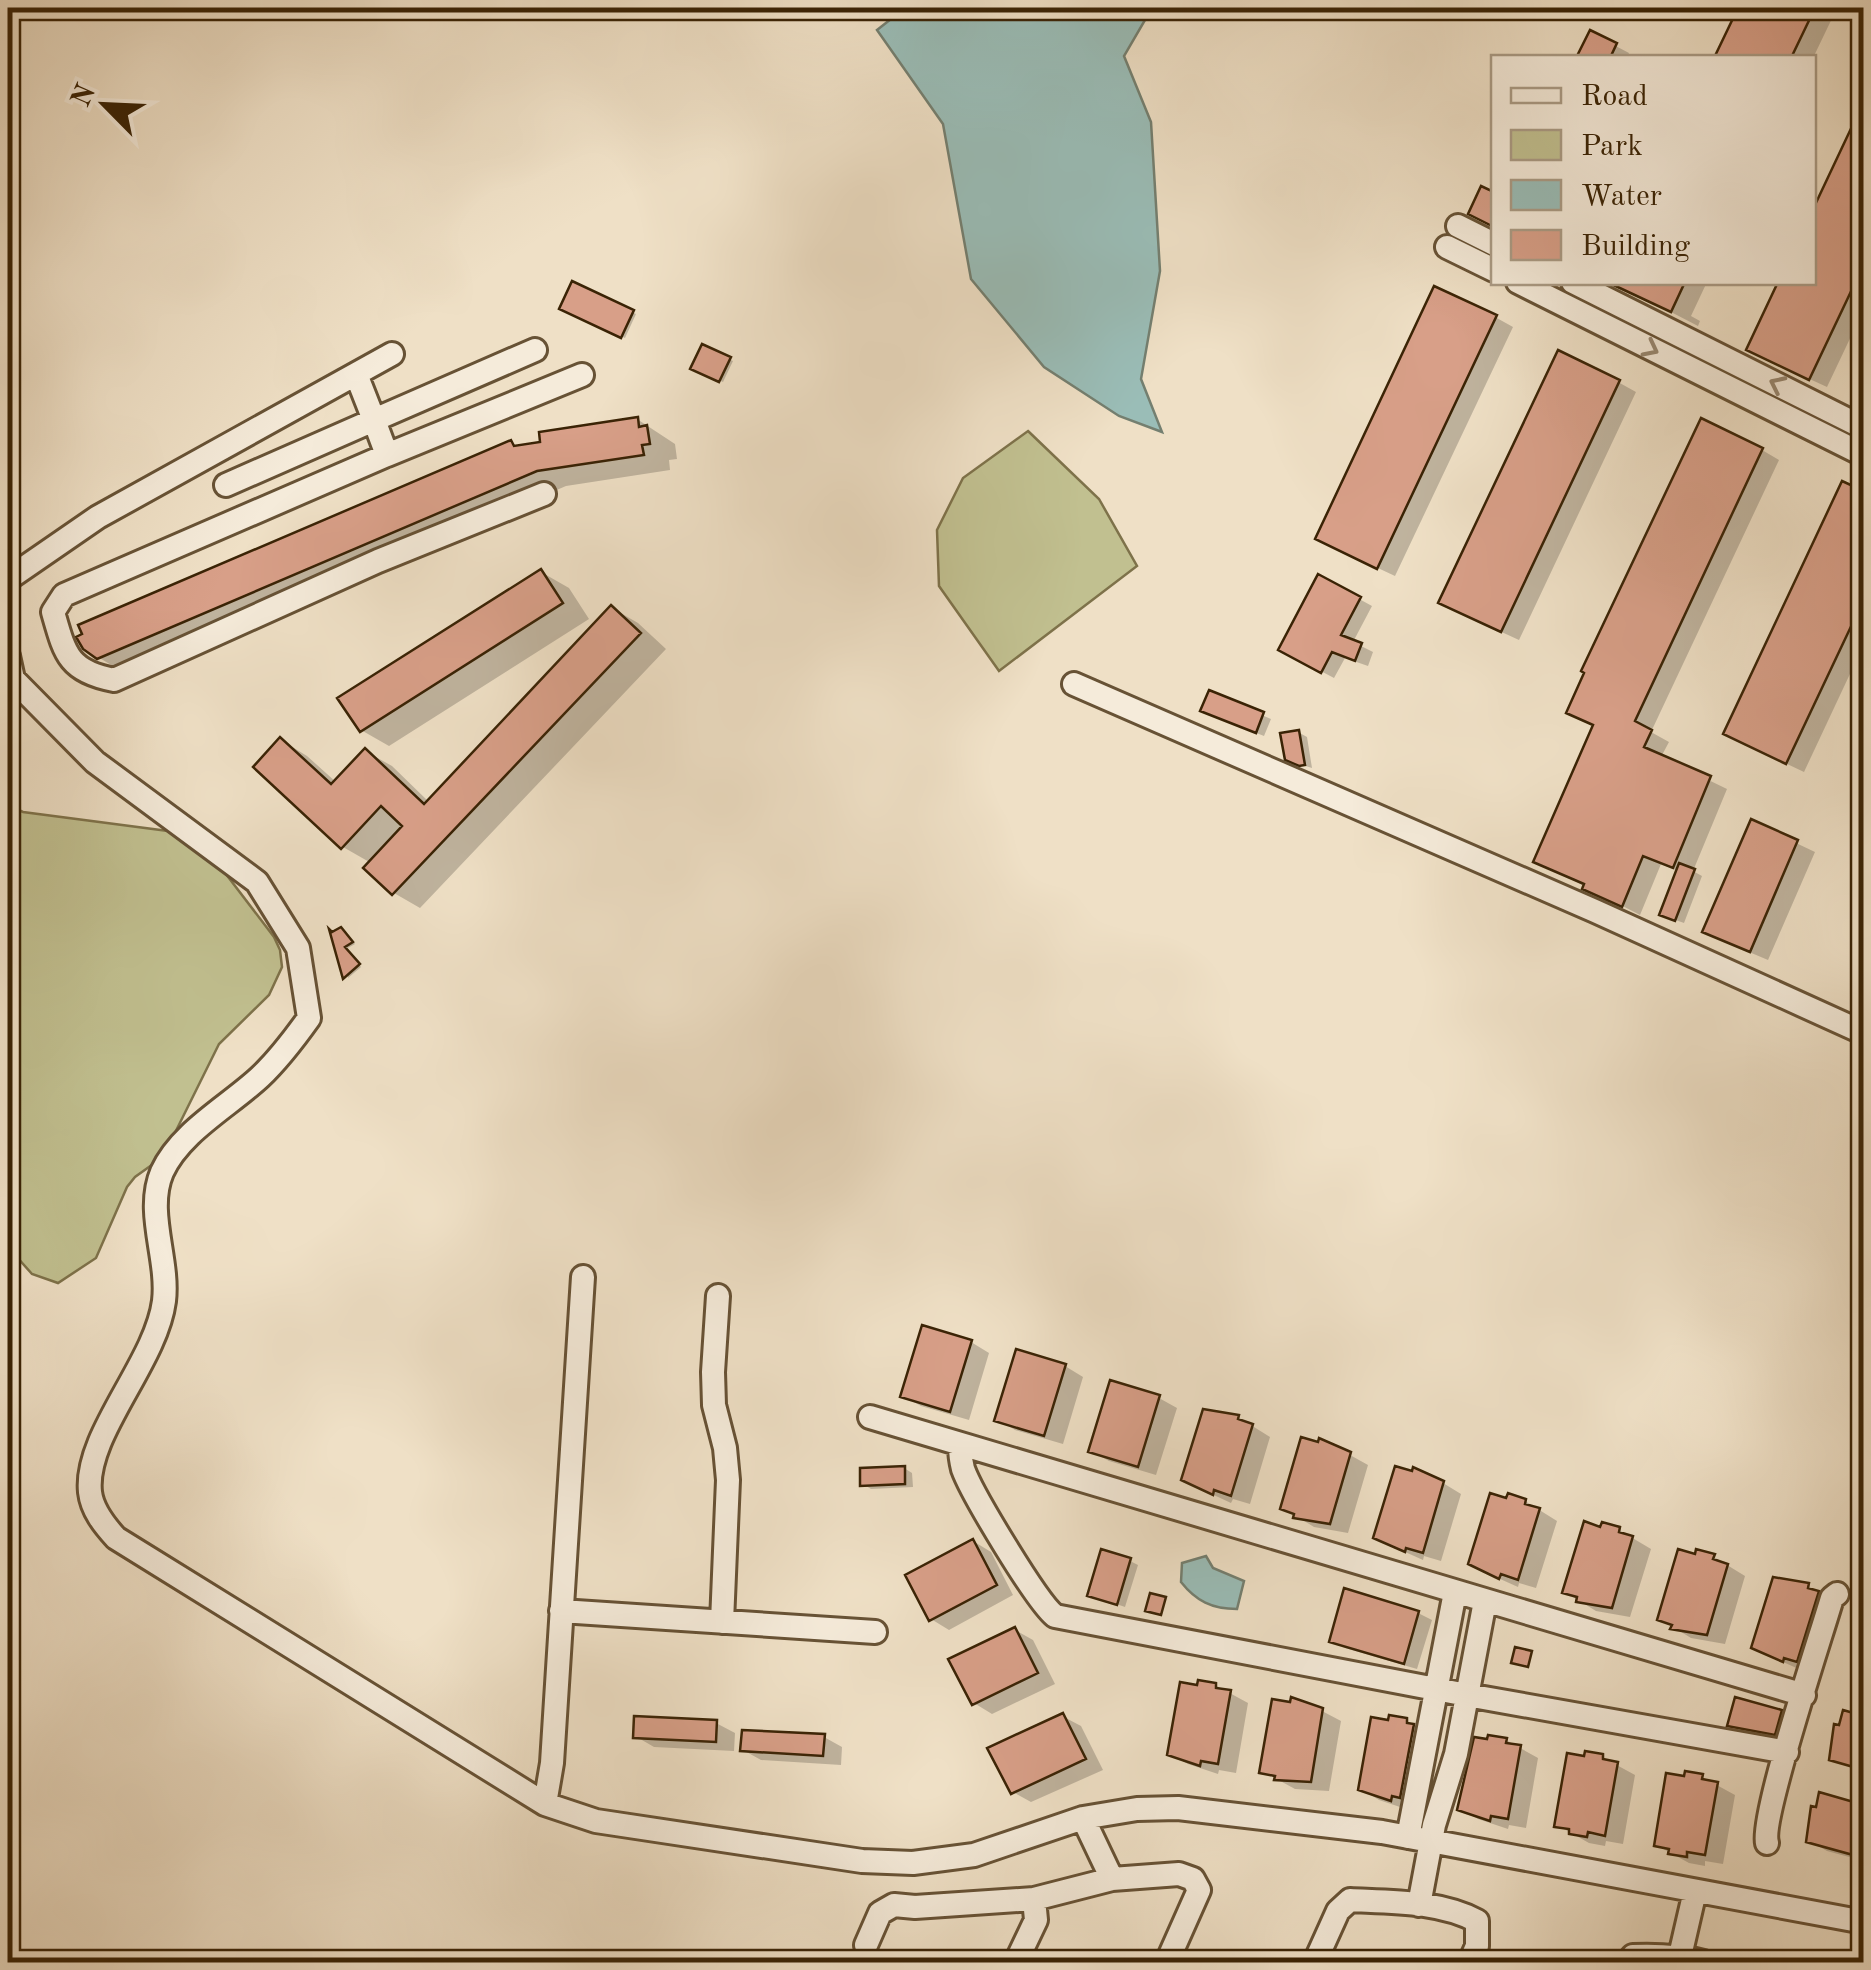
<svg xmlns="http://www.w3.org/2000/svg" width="1871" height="1970" font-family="'Old Standard TT',serif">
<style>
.green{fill:#c1c090;stroke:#7e724a;stroke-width:2.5}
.water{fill:#9abdb7;stroke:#747f70;stroke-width:2.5}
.shadow{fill:#0003}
.building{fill:#d89f88;stroke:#3a2305;stroke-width:2.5}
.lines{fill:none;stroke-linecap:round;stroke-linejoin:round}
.minor-casing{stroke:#675235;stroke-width:28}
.minor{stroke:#f5ebda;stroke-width:22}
.oneway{stroke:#988770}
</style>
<rect width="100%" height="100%" fill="#efe0c6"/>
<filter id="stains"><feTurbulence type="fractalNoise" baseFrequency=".002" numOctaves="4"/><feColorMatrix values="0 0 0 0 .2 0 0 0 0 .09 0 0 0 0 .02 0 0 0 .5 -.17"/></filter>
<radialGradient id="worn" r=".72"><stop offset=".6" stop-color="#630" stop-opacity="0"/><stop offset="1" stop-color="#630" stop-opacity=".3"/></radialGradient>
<path class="green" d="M1028,431L1099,499L1137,566L999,671L939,586L937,530L963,478Z
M8,805L23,812L168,831L203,844L274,937L280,950L282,967L269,995L219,1044L163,1157L135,1177L127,1187L96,1258L58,1283L32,1274L8,1247Z"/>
<path class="water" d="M905,8H1152L1124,56L1151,122L1160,271L1141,379L1162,432L1119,416L1044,367L971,279L943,124L877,30Z
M1206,1556L1213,1568L1244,1581L1237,1609C1212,1609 1196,1601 1181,1582L1182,1563Z"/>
<path class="shadow" d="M1741,8H1837L1813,58H1717Z
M1591,33L1629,53L1627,58H1579Z
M1864,107V309L1827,387L1766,359L1814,282V213Z
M1613,282H1707L1691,316L1700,321L1698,326Z
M573,284L636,314L625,338L562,308Z
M1495,317L1513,327L1395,576L1335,548Z
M703,347L733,361L723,382L693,368Z
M1618,382L1636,392L1519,640L1458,612Z
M637,419L675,444L677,459L669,460L670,470L566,486L126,674L98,657L511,443L519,448Z
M1762,450L1779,460L1651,732L1669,742L1661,757L1727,789L1693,871L1702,876L1684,923L1670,918L1678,871L1661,864L1640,915L1536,861Z
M1864,494V644L1804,772L1743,743Z
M541,572L569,588L589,619L389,746L361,730Z
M1319,577L1372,606L1353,642L1373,652L1368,666L1345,658L1334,678L1281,650Z
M612,608L638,623L666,649L420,908L394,893L366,868L371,863L343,847L281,740L307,756L336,782L365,751L392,766L429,802Z
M1210,693L1271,719L1264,736L1211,715Z
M1298,732L1307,737L1312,768L1296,763Z
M1752,822L1815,852L1768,960L1723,941Z
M344,932L355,944L346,949L361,967L348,978Z
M971,1342L989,1353L969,1420L921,1406L903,1396Z
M1065,1366L1083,1377L1063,1444L1015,1430L997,1419Z
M1159,1398L1177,1408L1156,1475L1109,1461L1091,1451Z
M1238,1417L1270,1437L1250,1504L1233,1499L1231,1503L1203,1490Z
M1350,1455L1368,1465L1348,1533L1314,1527L1283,1508Z
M904,1468L912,1473L913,1487L871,1489L863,1484Z
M1443,1483L1461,1494L1441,1561L1424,1556L1423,1560L1394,1547Z
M1525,1501L1557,1521L1536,1588L1519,1583L1518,1587L1489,1574Z
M1602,1530H1619L1651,1549L1630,1617L1596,1611L1565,1592Z
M973,1541L991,1552L1013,1595L949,1630L931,1619Z
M1714,1557L1745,1576L1725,1644L1691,1638L1660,1619Z
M1130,1561L1138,1565L1125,1607L1090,1595Z
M1808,1586L1826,1596L1801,1670L1772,1657Z
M1418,1613L1432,1620L1417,1669L1345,1648L1331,1640Z
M1015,1630L1033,1640L1055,1684L992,1714L974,1703Z
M1864,1647V1685L1854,1680L1859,1648Z
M1215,1685L1248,1703L1236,1773L1219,1770L1218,1774L1188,1764L1170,1754L1199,1688Z
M1322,1711L1341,1721L1329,1791L1295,1789L1262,1771Z
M1781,1713L1794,1720L1788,1740L1743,1732L1730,1725Z
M1062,1716L1081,1726L1103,1770L1031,1802L1013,1792Z
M1864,1718V1773L1832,1758Z
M1407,1721L1425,1731L1409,1810L1379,1800L1361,1789Z
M716,1723L735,1733L734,1751L654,1747L635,1736Z
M824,1737L842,1747L841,1765L761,1760L743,1750Z
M1506,1740L1538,1758L1526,1828L1509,1825L1508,1829L1478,1819L1460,1809Z
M1602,1757L1635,1775L1623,1844L1606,1841L1605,1846L1589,1843L1557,1825Z
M1668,1775L1702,1777L1735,1795L1723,1864L1705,1861V1866L1689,1863L1656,1845Z
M1864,1807V1861L1827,1851L1808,1840Z"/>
<path class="building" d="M1738,8H1815L1791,58H1714Z
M1590,30L1617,43L1610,58H1576Z
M1864,101V264L1809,380L1746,350L1778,282H1814V207Z
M1481,186L1494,192V227L1468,214Z
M572,281L634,310L621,338L559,309Z
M1607,282H1685L1671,312Z
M1434,286L1497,315L1377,569L1315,539Z
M702,344L731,357L719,382L690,369Z
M1558,350L1620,380L1501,632L1438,603Z
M638,417L639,427L647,425L650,444L642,445L644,455L537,471L97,659L83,649L76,637L82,634L78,625L511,440L514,446L540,442L539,432Z
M1701,418L1763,448L1635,721L1652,730L1644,747L1711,776L1673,868L1643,856L1622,907L1582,889L1584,884L1533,862L1593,725L1566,713L1584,673L1581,671Z
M1842,481L1864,491V599L1786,764L1723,734Z
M541,569L563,603L360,732L337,698Z
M1318,574L1361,597L1341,635L1362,643L1355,661L1332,652L1321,673L1278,650Z
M611,605L641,633L392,895L363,868L402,826L381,806L341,849L253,767L280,737L331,784L365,748L424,804Z
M1209,690L1264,712L1256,733L1200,711Z
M1299,730L1305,765L1299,766L1285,760L1280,733Z
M1751,819L1798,840L1750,952L1702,932Z
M1679,863L1695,869L1675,921L1659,915Z
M341,927L353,942L345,947L360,964L343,979L329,929L332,932Z
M922,1325L972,1340L950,1412L900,1397Z
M1016,1349L1066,1364L1044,1436L994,1421Z
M1110,1380L1160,1395L1138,1467L1088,1452Z
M1203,1409L1239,1415L1238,1419L1253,1424L1231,1496L1214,1490L1213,1495L1181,1480Z
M1301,1437L1318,1442L1319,1438L1351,1452L1330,1524L1293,1518L1294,1514L1280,1509Z
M905,1466V1484L860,1486V1468Z
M1395,1466L1412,1471L1413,1467L1444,1481L1423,1553L1406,1548L1405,1552L1373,1538Z
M1490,1493L1506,1498L1508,1493L1526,1499L1525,1504L1540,1508L1518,1580L1501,1574L1499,1579L1468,1564Z
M1584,1521L1600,1527L1602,1522L1620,1527L1619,1532L1633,1536L1612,1608L1576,1602L1577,1597L1562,1593Z
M973,1539L997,1585L929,1621L905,1575Z
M1101,1549L1131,1558L1117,1605L1087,1596Z
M1678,1549L1695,1554L1696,1549L1715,1554L1713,1559L1728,1564L1707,1635L1670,1629L1672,1625L1657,1620Z
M1773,1577L1809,1583L1808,1588L1819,1591L1797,1662L1784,1658L1783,1662L1751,1648Z
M1344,1588L1419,1611L1404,1664L1329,1642Z
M1150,1593L1166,1597L1161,1615L1145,1611Z
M1015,1627L1038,1673L972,1705L948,1659Z
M1515,1647L1532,1651L1528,1667L1511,1663Z
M1198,1680L1216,1683V1688L1231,1690L1218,1764L1201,1761L1200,1766L1167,1755L1180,1682L1197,1685Z
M1291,1697L1323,1708L1311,1782L1274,1780L1275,1776L1259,1773L1272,1699L1290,1702Z
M1735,1697L1782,1710L1775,1735L1727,1726Z
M1843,1710L1864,1716V1770L1829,1760L1834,1724L1839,1725Z
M1063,1713L1086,1759L1011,1794L987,1748Z
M1389,1715L1407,1718V1723L1414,1724L1400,1798L1392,1796L1391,1801L1358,1790L1371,1717L1388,1720Z
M634,1716L717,1720L716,1742L633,1738Z
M742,1730L825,1734L823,1756L740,1751Z
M1488,1735L1507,1738L1506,1743L1521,1745L1508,1819L1491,1816L1490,1821L1457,1810L1474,1737L1487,1739Z
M1585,1751L1603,1754V1759L1618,1762L1605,1836L1588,1832L1587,1837L1569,1834V1829L1554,1827L1567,1753L1584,1756Z
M1685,1771L1703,1774L1702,1779L1718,1782L1705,1855L1687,1852V1857L1668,1854L1669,1849L1654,1846L1666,1773L1684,1776Z
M1819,1792L1864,1805V1858L1806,1842L1811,1806L1816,1807Z"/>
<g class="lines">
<g class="minor-casing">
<path id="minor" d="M1458,226L1494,244
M1447,247L1494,270
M1518,282L1864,455
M1573,282L1864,428
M535,350L374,420L387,455L64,595L53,612C65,654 68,671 114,680L378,561L544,494
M387,455L582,375
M226,485L374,420L356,374
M8,579L98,517L392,354
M8,656L13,679L95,762L257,882L298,948L309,1018C294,1039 279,1059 260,1077C229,1106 180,1132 162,1172C145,1212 169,1259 164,1301C156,1363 84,1435 90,1492C92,1510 104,1525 116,1538L545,1804L596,1821L862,1861L913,1863L974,1855L1083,1818L1137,1809L1178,1808L1382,1832L1864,1922
M1074,684L1595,911L1864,1033
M718,1296L713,1372L714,1405L725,1448L728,1480L722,1622
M870,1417L1804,1695
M960,1446C960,1454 961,1461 963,1469C972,1494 1037,1602 1055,1616L1467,1695L1787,1752
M561,1611L875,1632
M545,1804L552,1763L583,1277
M1083,1818L1112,1879
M1408,1837L1455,1592
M1767,1843C1760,1818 1821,1636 1832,1598L1837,1594
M1419,1905L1434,1825L1456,1754L1485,1601
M866,1945L880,1913L894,1905L915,1907L1034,1899L1112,1879L1179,1874L1193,1879L1199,1890L1167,1962
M1680,1956L1695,1891
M1016,1962L1036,1920L1034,1899
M1315,1962L1338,1911L1350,1900C1390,1902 1440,1901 1477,1921V1946L1470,1962
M1628,1962L1633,1956C1658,1955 1680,1956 1704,1962"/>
</g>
<use href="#minor" class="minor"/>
</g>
<defs><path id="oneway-chevron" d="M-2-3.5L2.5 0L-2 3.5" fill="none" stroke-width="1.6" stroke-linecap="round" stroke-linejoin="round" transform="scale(2.5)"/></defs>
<g class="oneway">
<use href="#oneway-chevron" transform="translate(1651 349) rotate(27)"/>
<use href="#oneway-chevron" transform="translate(1777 384) rotate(-154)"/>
</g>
<rect width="1871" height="1970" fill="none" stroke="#efe0c6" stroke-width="40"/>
<rect x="10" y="10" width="1851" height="1950" fill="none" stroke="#3a2305" stroke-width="5"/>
<rect x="20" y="20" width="1831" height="1930" fill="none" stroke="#3a2305" stroke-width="2.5"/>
<rect x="1491" y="55" width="325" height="230" fill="#f5ebda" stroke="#aa9b85" stroke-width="2.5"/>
<rect x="1511" y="88" width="50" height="15" fill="#f5ebda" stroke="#aa9b85" stroke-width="2.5"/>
<text x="1581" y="105" font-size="30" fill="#3a2305">Road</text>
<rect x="1511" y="130" width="50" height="30" fill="#c1c090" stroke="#aa9b85" stroke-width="2.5"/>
<text x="1581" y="155" font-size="30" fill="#3a2305">Park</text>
<rect x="1511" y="180" width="50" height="30" fill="#9abdb7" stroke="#aa9b85" stroke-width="2.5"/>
<text x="1581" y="205" font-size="30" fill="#3a2305">Water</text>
<rect x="1511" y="230" width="50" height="30" fill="#d89f88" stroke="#aa9b85" stroke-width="2.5"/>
<text x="1581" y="255" font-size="30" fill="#3a2305">Building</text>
<g transform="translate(105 105) rotate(294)" stroke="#f5ebda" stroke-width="8" paint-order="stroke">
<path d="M0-8L18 38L0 25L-18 38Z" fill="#3a2305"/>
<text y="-15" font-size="28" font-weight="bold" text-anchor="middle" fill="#3a2305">N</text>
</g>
<rect width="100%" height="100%" filter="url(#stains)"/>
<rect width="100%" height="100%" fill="url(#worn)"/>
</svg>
